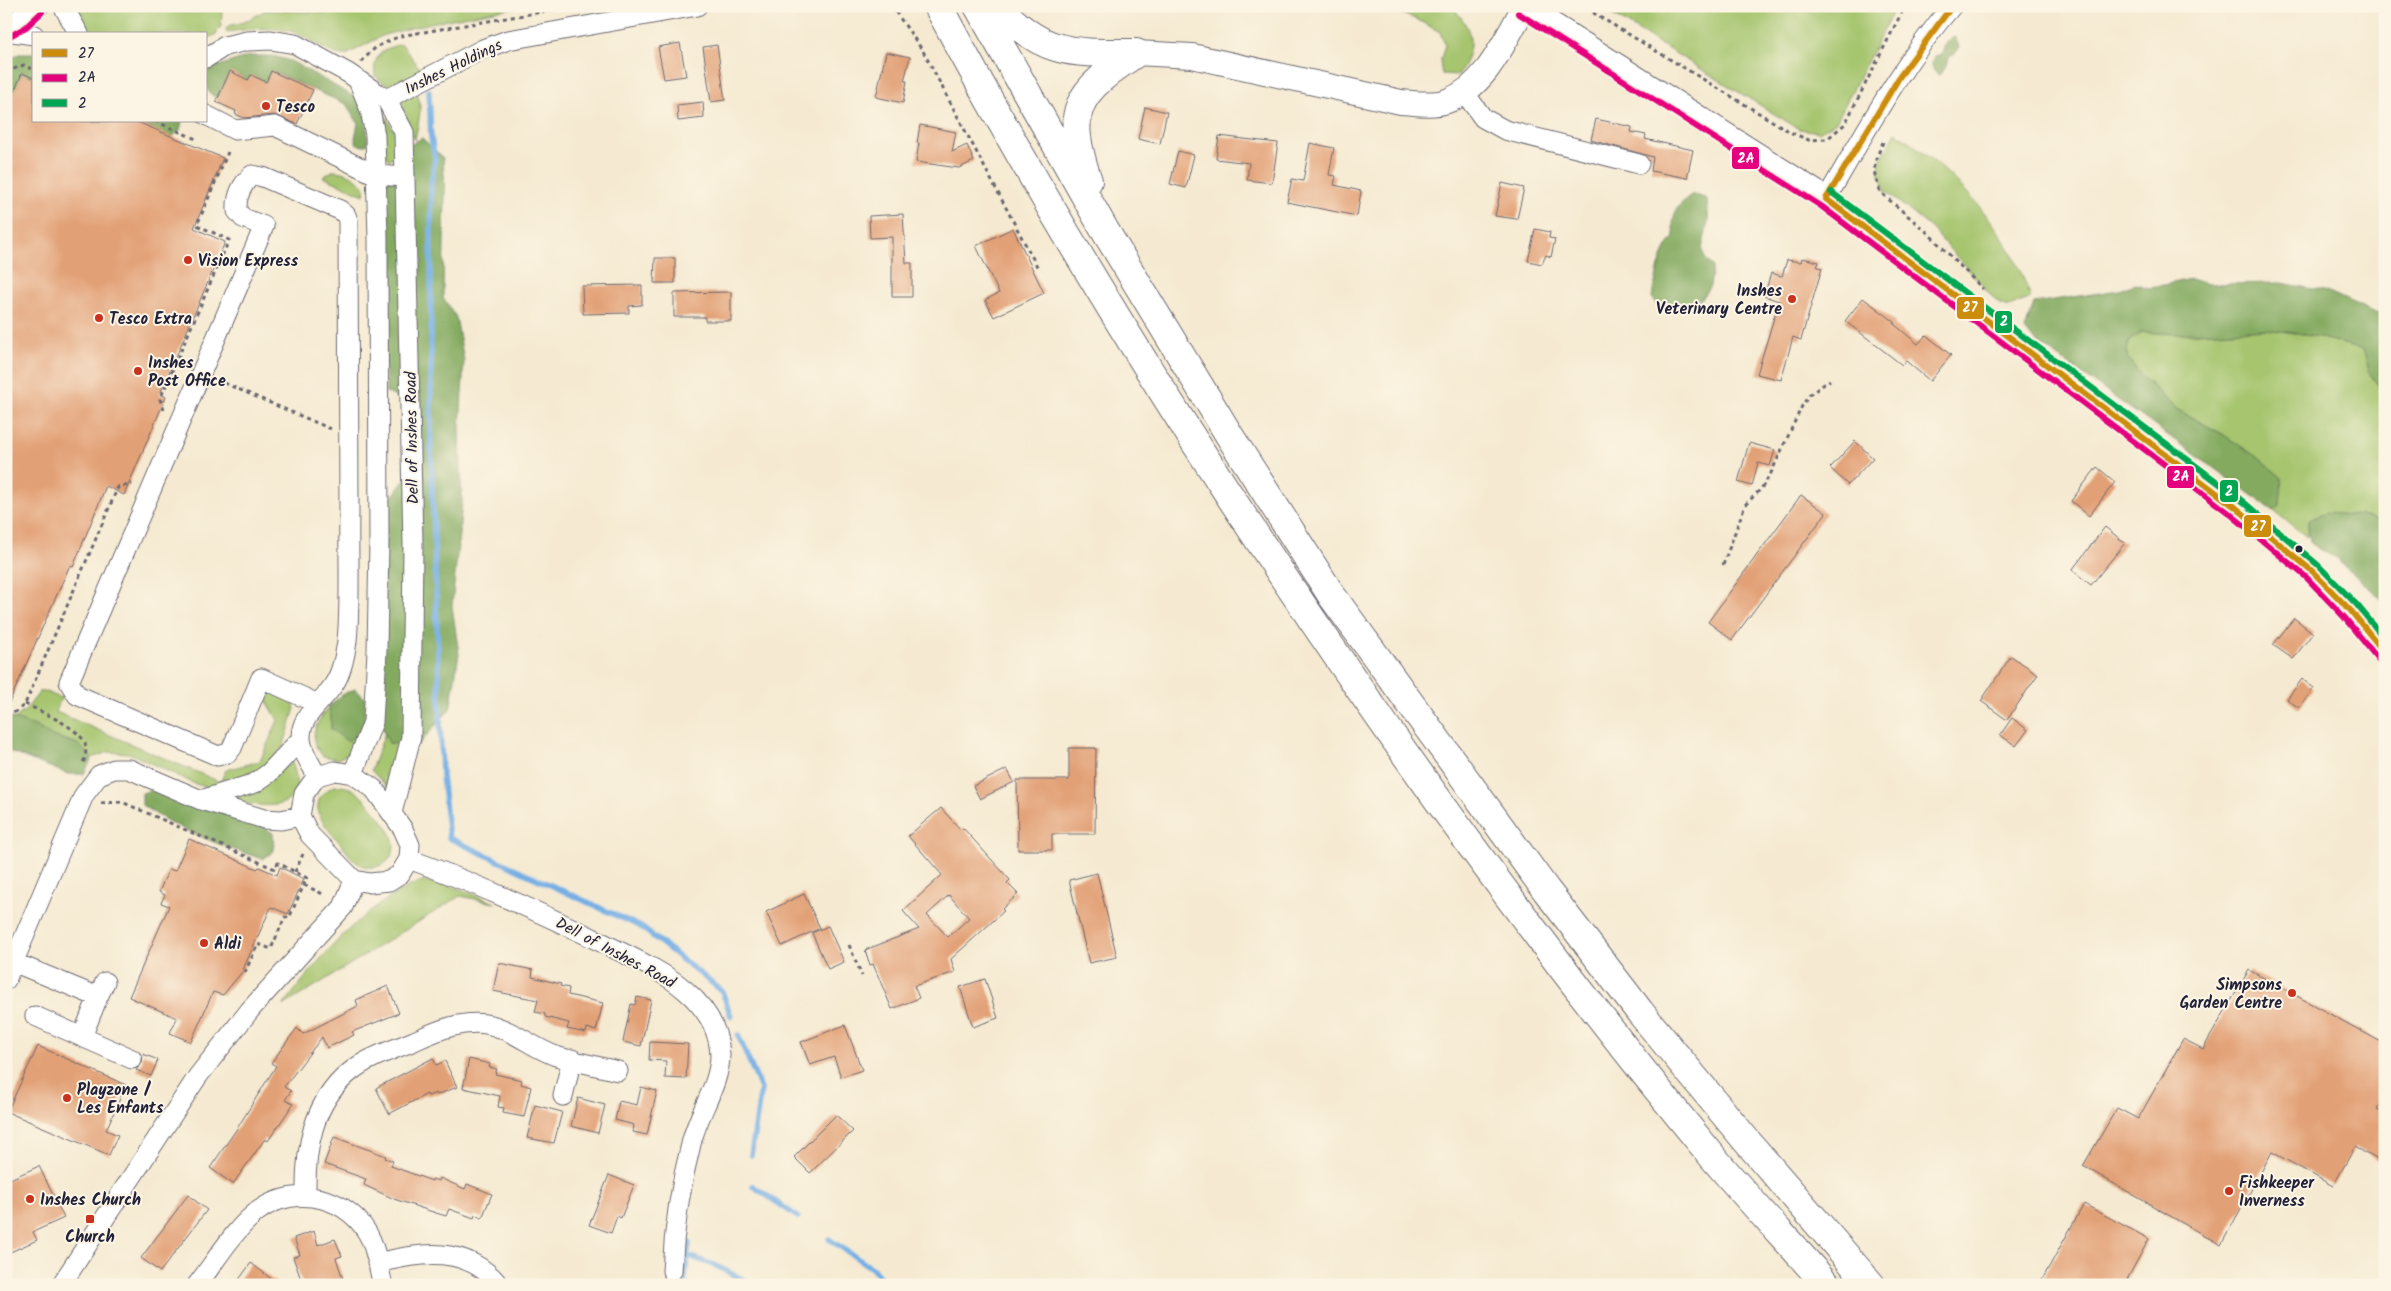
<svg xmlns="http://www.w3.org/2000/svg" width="2391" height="1291" font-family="Kalam,sans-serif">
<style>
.green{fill:#a6c56e;stroke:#647454}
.forest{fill:#84aa61;stroke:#53664e}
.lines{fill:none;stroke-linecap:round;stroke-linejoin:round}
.stream{stroke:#74afe5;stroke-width:5.5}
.building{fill:#e2a076;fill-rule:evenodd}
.minor-casing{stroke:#6c6870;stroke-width:21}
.major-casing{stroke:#6c6870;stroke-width:26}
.highway-casing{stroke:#6c6870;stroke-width:30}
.path{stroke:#6c6870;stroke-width:3;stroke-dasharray:4 4;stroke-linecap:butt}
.minor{stroke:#fff;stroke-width:19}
.major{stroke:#fff;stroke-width:24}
.highway{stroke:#fff;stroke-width:28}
.bus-1-casing{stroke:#fcf5e5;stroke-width:10}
.bus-2-casing{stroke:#fcf5e5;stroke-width:10}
.bus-3-casing{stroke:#fcf5e5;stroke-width:10}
.bus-1{stroke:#cc8c0c;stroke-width:6}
.bus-2{stroke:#e5007d;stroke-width:6}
.bus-3{stroke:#00a651;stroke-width:6}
.poi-dot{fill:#c8321e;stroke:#fcf5e5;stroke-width:2}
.bus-dot{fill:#22223b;stroke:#fcf5e5;stroke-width:2}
.labels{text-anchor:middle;stroke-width:4;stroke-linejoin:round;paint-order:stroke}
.street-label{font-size:16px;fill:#22223b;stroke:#fcf5e5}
.poi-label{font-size:16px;font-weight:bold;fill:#22223b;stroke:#fcf5e5;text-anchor:start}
.line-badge{stroke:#fcf5e5;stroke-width:2}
.badge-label{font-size:14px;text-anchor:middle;font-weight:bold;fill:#fff}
</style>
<rect width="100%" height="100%" fill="#fcf5e5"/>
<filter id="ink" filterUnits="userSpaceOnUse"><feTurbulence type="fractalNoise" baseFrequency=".02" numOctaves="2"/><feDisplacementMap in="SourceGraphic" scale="10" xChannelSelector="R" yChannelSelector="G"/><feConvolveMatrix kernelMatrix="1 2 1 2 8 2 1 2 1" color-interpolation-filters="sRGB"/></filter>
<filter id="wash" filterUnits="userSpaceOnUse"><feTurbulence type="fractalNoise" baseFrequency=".0096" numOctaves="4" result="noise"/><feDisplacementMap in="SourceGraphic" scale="20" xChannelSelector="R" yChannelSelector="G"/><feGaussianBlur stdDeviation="1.12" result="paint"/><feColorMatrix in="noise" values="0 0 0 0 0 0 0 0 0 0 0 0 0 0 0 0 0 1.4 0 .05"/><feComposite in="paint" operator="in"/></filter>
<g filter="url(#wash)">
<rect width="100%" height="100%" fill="#f5ead1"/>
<path class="green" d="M71,6H198L222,11L221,27L217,30V34L206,39V34H92L81,24Z
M327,6H521L431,23L384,35L346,55C328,56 309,37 293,32C271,26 248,29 227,32L226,29L228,26L244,22L266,10L327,13Z
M1382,6H1451C1475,30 1475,46 1459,75L1442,74L1440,62L1445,45L1440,32L1418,20Z
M1598,6H1896L1836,122L1819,132L1799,129Z
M402,44L425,76L388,87L375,76C372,56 383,48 402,44Z
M415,91C425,105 417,125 415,141L401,105L402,101Z
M385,115L396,135V155L389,160L384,154Z
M1896,132C1944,166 1987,206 2015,259C2021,271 2026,285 2031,298L2009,307L1998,303L1931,228L1885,191L1879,171L1880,160Z
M332,171C344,170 359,178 365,188L364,195L323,177Z
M2265,329L2311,335L2363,349L2370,374L2385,394V521L2365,516L2308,520V538L2274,511L2280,506L2224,435L2178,410L2142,377L2127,357L2128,342L2141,332L2177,334Z
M41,690L61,698L56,712L220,782L226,770L260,761L278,720L264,696L266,693C275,691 293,699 295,708L283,748L255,775L211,788L195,784L129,753L108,752L92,758L78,744L52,736L35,726L13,719L25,711Z
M329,707L331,716V729L366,723L353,751L338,759L323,756C306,738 316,723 329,707Z
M385,733L389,743L400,744L388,788L371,770Z
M292,763C312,814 262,809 230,799Z
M334,786C340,786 346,786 352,789C363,795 384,821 390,832C394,839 395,848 392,855C388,865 373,870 363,866C353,862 347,852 341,844C325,826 302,803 334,786Z
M419,882C446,881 470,893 495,903L460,896L283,1006C319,958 362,906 419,882Z"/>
<path class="forest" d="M1955,37L1959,46L1955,54L1949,57L1947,66L1939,75L1934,71L1931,62L1935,56L1942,54L1946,41Z
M19,54H34V78L22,73L6,115V59Z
M249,56H273L291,61L358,99L366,115L368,144L362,146L356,143L355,138L358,123L346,104L271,71L266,82L251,75L248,80L230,72L217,98C204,92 206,83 206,70Z
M135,121H182L180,130L172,137Z
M422,138L443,158L445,192L443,298L456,317L464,361L460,428L462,503L452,606L459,654L450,709L418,745L389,743L380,722L386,505L406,478L403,401L386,392L383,181L400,151Z
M1693,194L1707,199C1708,209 1709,218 1707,227C1704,245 1696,253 1713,266L1710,286L1697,304L1677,311L1657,306L1652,297C1657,276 1659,254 1674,237C1671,217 1675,205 1693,194Z
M2190,279L2208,284L2282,283L2329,292L2375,313L2385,315V395L2370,374L2363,349L2311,335L2265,329L2177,334L2141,332L2128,342L2127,357L2142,377L2178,410L2224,435L2260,459L2282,478L2280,506L2274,511L2033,339L2025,329L2034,303L2119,290L2135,284L2150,288Z
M2326,513L2365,516L2385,521V602L2335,558L2310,543L2308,520Z
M355,689L365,698C365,717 367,732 347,741L331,729V716L329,707L341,695Z
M6,716L35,726L52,736L78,744L92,758L84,774H68L6,750Z
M163,787L256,822L273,833L274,851L263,859C223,847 176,829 142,805V793Z"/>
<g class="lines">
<path class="stream" d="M429,91L431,138L435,158L431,183V446L442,776L449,838L641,927L722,991L731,1016
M738,1035L761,1089L751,1155
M753,1186L798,1217
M829,1239L873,1269L886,1285
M688,1256L714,1265L754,1285
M684,1285L689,1243"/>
</g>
<g id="blocks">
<path class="building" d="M680,43L686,76L664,79L658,47Z
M717,45L725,100L711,102L703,47Z
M886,52L910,57L904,81H907L903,103L876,97Z
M230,71L248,80L251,75L266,82L271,71L313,90L297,124L274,115L244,118L235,114L236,111L216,102Z
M22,73L34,78V121H135L223,158L194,228L225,242L160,394L166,397L124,495L106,486L73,567L70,565L6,710V111Z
M703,102L704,118L678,121L677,105Z
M1145,107L1167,112L1160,144L1138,139Z
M1596,119L1632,127L1631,132L1646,135L1645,139L1693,150L1687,178L1651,171L1653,157L1591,140Z
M920,125L956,132L952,152L967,145L974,161L959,168L916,162L919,143H917Z
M1219,136L1278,143L1272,183L1247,180L1249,163L1216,159Z
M1310,143L1334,148L1329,175L1336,176L1334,185L1361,191L1357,216L1287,202L1292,179L1303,181Z
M1178,151L1194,155L1186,188L1170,184Z
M1502,183L1524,188L1517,219L1495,216Z
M903,214L906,263H912V297H892V237L870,238L869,216Z
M1013,228L1044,293L994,317L985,300L999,293L976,246Z
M1535,229L1550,232L1549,238L1555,239L1551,257L1546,255L1542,264L1528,261Z
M655,258H675V283H654Z
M1802,258L1819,262L1817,267L1822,268L1801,340L1793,337L1781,380L1757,374L1779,301L1764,296L1771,273L1782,276L1787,260L1801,262Z
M642,285V305L629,306V313L583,314L582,286Z
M731,292V321H705V317H674V293Z
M1863,298L1895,322L1894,324L1918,344L1926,335L1951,355L1930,381L1906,361L1902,365L1845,321Z
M1855,441L1873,458L1848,485L1830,468Z
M1749,443L1775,450L1770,466L1758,463L1752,486L1738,482Z
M2097,467L2115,482L2089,516L2071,501Z
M1801,495L1826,513L1732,640L1708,622Z
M2105,527L2125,543L2091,585L2072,570Z
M2294,618L2313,633L2293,659L2273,645Z
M2011,656L2038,674L2007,720L1981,701Z
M2302,679L2314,688L2299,708L2287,699Z
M2012,718L2028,730L2016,746L2000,735Z
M1069,748H1096L1095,834H1052V850H1018L1017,780H1069Z
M1007,769L1014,782L980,799L973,786Z
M941,808L961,830L963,828L1010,880L1007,883L1018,894L1002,909L1004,911L951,959L955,972L914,986L919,998L892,1009L873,964L870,965L865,950L919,929L903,911L942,875L908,836ZM949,895L969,918L948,937L927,915Z
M189,839L257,869L259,867L277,875L280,867L304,879L288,914L271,907L242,972L223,995L213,992L191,1042L170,1033L177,1018L129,997L169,906L161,903L165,895L159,892L169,869L175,871Z
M1097,873L1117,957L1089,963L1069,880Z
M804,894L820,928L782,946L766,912Z
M828,926L844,962L828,969L812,933Z
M499,963L533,970L532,977L561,984L560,986L569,988L568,995L603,1003L596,1031L587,1028L586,1033L567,1029L569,1023L545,1017V1014L535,1012L538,1000L493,991Z
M2249,970L2385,1044V1095L2377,1109L2385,1113V1164L2355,1147L2333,1186L2272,1152L2221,1245L2083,1166L2117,1108L2138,1119L2183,1039L2203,1049Z
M985,979L998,1018L973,1027L960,987Z
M388,986L399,1013L352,1032L354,1035L327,1048L322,1037L284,1087L291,1091L285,1100L293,1104L268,1141L265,1139L233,1184L210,1168L236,1130L276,1066L271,1063L297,1028L303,1034L358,1006L356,1000Z
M637,997L651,1000L641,1046L623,1042L631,1004L635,1005Z
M845,1025L862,1070L841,1077L834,1057L810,1065L801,1042Z
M650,1042L688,1044L686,1079L665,1078L666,1061L649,1060Z
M38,1046L126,1085L106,1130L118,1135L109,1155L7,1112Z
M143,1054L158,1060L151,1076L136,1070L142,1063Z
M433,1058L436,1065L445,1061L457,1087L437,1095L436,1093L428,1096L427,1094L389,1114L376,1088Z
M469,1059L490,1064L489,1067L497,1069L495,1074L522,1080L521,1084L531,1087L524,1117L503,1113L504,1108L498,1107L500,1096L463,1088Z
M641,1087L657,1091L647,1135L633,1132L634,1125L615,1120L619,1101L637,1105Z
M578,1098L605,1105L598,1133L571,1126Z
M535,1105L562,1112L554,1143L527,1138Z
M836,1115L853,1131L810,1173L794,1157Z
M334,1137L386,1156L385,1158L393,1161L391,1166L432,1181V1179L439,1181L440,1178L465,1189L467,1184L492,1194L482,1218L475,1215L474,1218L449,1209L446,1216L436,1213L394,1199L364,1185L366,1179L324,1164Z
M39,1166L64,1218L33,1232L37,1240L6,1254V1181Z
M609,1175L634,1185L621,1218L617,1216L611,1233L589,1225Z
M188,1195L207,1210L160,1272L141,1258Z
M2084,1204L2149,1239L2124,1285H2039Z
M314,1231L318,1245L335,1239L342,1256L336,1258L345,1285H303L293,1257L300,1255L294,1238Z
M251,1263L279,1285H235Z"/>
</g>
</g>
<g filter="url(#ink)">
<use href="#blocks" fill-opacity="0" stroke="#6c6870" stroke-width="1"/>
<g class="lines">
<g class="minor-casing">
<path id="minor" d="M63,6L79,34
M6,31L34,35
M206,58L225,46L247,41L271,40L295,44L348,73L386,99L404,132L413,544L411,737L392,813
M1464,92L1483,118L1505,130L1639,164
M386,99L483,49L508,40L697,6
M206,115L235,130L275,126L376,175L405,177
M1826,199C1865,133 1901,65 1952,6
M335,771L353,774L374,789L403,829L410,845L409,859L400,874L389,881L370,883L354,880L310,835L300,816L304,794L317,776Z
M353,774L373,722L377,651L379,542L378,238L375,135L370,110L358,80
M317,776C311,764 301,751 301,738C300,715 324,701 334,684C342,672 345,656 347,641C351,599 348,555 349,512C349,415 349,318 348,221L346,215L340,210L263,177L252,175C241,185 236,196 237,211L243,218L264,226L69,682L77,695L218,756L228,753L232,748L261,678L318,704
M201,800L255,783L269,773L301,739
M409,859C477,884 542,913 607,945C633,958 663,971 685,990C705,1007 719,1029 720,1055C720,1084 699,1112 692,1140C681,1182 674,1228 672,1271
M13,962L98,997L105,982
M6,980L84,795L99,775L114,769H129L201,800L264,819L281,820L300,816
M98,997L82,1037L132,1059
M35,1016L82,1037
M563,1096L572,1059
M306,1196C305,1150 312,1103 350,1072C368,1057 393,1050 414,1041C438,1030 464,1019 491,1025C515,1031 533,1048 556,1056C576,1062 598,1066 618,1071
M377,1263C422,1253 466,1244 499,1285
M61,1285L198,1076L250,1010L343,907L354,880
M197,1285C215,1262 235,1228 258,1211C296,1183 352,1197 371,1240C377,1254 379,1271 383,1285"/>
</g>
<g class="major-casing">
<path id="major" d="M1523,6L1826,199L2157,448L2234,506L2312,571L2351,611L2385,653
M6,28L21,20L36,6
M1136,53L1192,56L1401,102C1415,103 1433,106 1447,101C1486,87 1505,40 1524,7"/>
</g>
<g class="highway-casing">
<path id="highway" d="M938,6C1040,198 1154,383 1274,563C1411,768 1555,967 1712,1156C1749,1200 1789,1242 1827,1285
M978,6L1104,229L1231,438L1332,596L1546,890L1640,1012L1745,1139L1871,1285
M998,6C1042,56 1074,53 1136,53
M1088,181C1064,109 1076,93 1136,53"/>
</g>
<path class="path" d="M890,6L895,11L923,51L1039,270
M1588,6L1595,14L1792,133L1809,140L1827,139L1845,124L1905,6
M318,8V6
M361,62L376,47L400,36L577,6
M6,72L24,65L34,70
M155,121L196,139
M1883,142L1876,159L1874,171L1880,192L1928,233L1983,289
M217,380L331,429
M164,410L160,399L229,240L197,225L228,152
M1723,565L1745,505L1761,489L1771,473L1802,406L1809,395L1830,380
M25,704C40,711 75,726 84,741C88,747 85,757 83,764
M6,716L17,711L25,704L118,487L132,484
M101,803L122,802L275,869L278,863L307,878L289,918L285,917L271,949L258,944L245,972
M295,872L303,854
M304,885L323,894
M849,945L862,976"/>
<use href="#minor" class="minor"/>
<use href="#major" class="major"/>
<use href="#highway" class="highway"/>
<g class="bus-1-casing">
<path id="bus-1" d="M1826,199L2234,506L2312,571L2351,611L2385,653
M1826,199L1900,76L1952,6"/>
</g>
<g class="bus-2-casing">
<path id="bus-2" d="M1518,13L1821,206L2229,513L2306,577L2344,617L2378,659
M10,36L26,27L42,12"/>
</g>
<g class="bus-3-casing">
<path id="bus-3" d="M1831,192L2240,499L2318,565L2357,605L2385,639"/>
</g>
<use href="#bus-1" class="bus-1"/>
<use href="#bus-2" class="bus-2"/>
<use href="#bus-3" class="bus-3"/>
</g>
</g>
<g class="poi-dot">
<circle cx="266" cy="106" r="5"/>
<circle cx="188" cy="260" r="5"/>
<circle cx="1792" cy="299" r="5"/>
<circle cx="99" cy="318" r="5"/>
<circle cx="138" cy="371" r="5"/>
<circle cx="204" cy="943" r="5"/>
<circle cx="2292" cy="993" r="5"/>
<circle cx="67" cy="1098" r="5"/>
<circle cx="2229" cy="1191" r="5"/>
<circle cx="30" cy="1199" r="5"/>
<rect x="85" y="1214" width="10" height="10" rx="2.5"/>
</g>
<circle class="bus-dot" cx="2299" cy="549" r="4.5"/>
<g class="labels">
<g class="street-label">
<text transform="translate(453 66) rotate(-26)" y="6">Inshes Holdings</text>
<text transform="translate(411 438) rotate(-91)" y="6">Dell of Inshes Road</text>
<text transform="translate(616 952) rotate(28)" y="6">Dell of Inshes Road</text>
</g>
<g class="poi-label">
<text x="276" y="112">Tesco</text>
<text x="198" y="266">Vision Express</text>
<text x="1782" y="296" text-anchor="end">Inshes<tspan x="1782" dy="18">Veterinary Centre</tspan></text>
<text x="109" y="324">Tesco Extra</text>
<text x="148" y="368">Inshes<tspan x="148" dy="18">Post Office</tspan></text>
<text x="214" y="949">Aldi</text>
<text x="2282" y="990" text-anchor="end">Simpsons<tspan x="2282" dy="18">Garden Centre</tspan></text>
<text x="77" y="1095">Playzone /<tspan x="77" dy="18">Les Enfants</tspan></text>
<text x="2239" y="1188">Fishkeeper<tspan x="2239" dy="18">Inverness</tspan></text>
<text x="40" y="1205">Inshes Church</text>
<text x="90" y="1242" text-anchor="middle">Church</text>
</g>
</g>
<g class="line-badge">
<rect x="1731" y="146" width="29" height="24" rx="5" fill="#e5007d"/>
<rect x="1956" y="296" width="29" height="24" rx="5" fill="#cc8c0c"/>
<rect x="1994" y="310" width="19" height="24" rx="5" fill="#00a651"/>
<rect x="2166" y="465" width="29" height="24" rx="5" fill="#e5007d"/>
<rect x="2219" y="479" width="20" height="24" rx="5" fill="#00a651"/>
<rect x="2243" y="514" width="29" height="24" rx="5" fill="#cc8c0c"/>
</g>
<g class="badge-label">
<text x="1746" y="163">2A</text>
<text x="1970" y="312">27</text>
<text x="2004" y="326">2</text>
<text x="2181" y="481">2A</text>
<text x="2229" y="496">2</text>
<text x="2258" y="531">27</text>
</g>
<rect width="2391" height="1291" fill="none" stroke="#fcf5e5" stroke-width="25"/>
<rect x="32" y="32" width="175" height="90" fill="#fcf5e5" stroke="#a5a1a1"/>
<rect x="42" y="49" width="25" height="8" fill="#cc8c0c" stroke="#a5a1a1"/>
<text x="78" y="58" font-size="15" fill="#22223b">27</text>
<rect x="42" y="74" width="25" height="8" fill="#e5007d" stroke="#a5a1a1"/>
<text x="78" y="82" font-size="15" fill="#22223b">2A</text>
<rect x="42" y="99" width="25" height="8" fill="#00a651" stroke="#a5a1a1"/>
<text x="78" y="108" font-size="15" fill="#22223b">2</text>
</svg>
